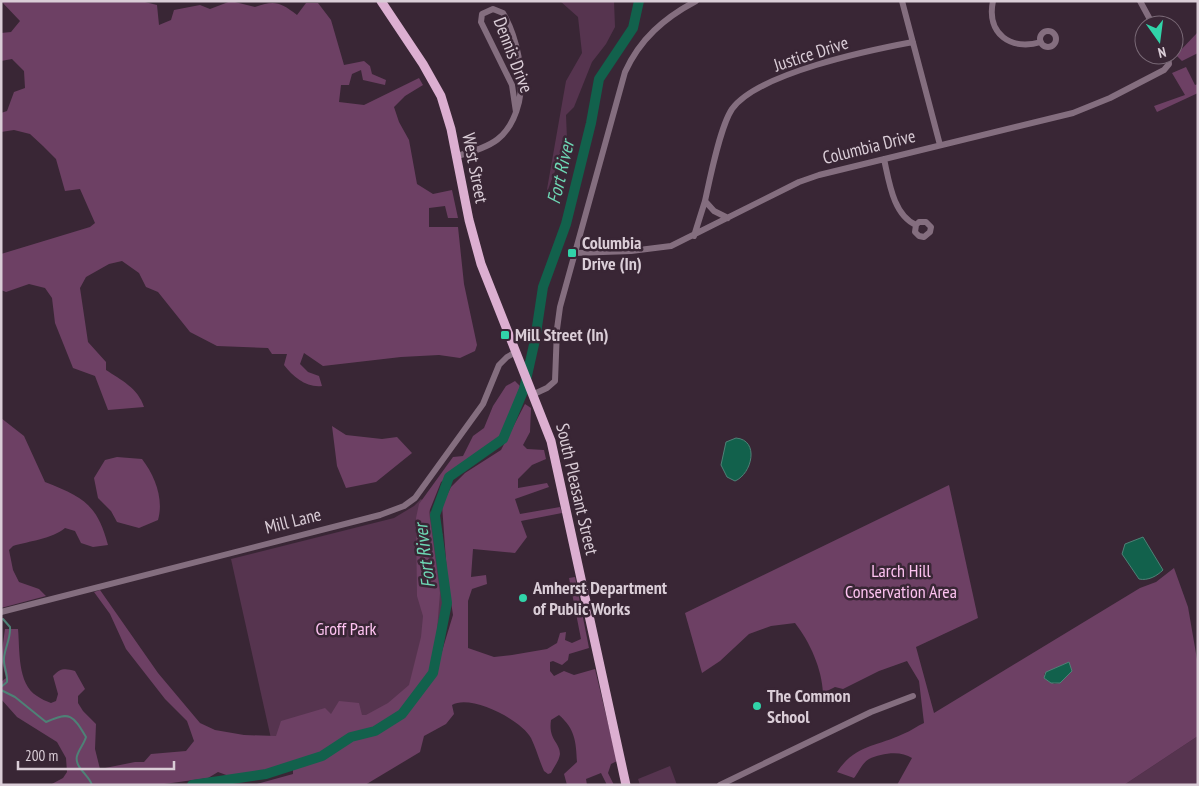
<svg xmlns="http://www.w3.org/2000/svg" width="1199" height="786" font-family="'PT Sans Narrow',sans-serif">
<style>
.green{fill:#56344f}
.forest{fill:#6d4064;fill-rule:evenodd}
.water{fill:#12614c;stroke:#4e8176}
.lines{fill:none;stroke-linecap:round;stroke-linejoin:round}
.stream{stroke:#4e8176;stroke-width:2}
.river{stroke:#12614c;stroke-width:10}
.minor{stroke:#846e7f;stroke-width:6}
.major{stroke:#dcafd1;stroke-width:9}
.poi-dot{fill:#31d4a9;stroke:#392635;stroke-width:2}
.labels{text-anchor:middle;stroke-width:5;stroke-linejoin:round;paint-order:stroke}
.street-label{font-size:18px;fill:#dacdd7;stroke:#392635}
.poi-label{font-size:18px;font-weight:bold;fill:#dacdd7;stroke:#392635;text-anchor:start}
.park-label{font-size:18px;fill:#fec3f1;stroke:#392635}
.water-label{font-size:19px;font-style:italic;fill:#6ed8b5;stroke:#392635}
</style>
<rect width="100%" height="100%" fill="#392635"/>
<path class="green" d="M560,1H614L615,27L606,44L592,62L574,107L566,115L567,139L546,195L566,81L582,53L578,17Z
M421,499L427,505L443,535L439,536C443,561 450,588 448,614C447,635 439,658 431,678L304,764L278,770L231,559L394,518L414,506Z
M1198,736V785H1124Z
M670,766L677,785H640L638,779Z"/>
<path class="forest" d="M1,1H141L157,5L159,25L171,20L174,10L200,5L210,9L231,1L255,7C275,0 280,2 297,15L306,3H318L331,20L344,65L364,61L370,66L372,74L386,80L385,85L363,80L361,70L352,74L349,85H341L339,102L364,105L419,78L423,85L405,96L394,107L399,122L409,140L417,184L433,194L452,190L458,218H448L445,206L429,208V227H458L464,284L477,345L475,351L460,358L439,355L401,357L323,366L304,353L300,364L308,372L319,376L322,386C307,388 293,377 284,365L287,354H272L268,348L217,346L190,332L158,292L146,287L139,273L122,261L109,264L86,277L80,288L88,342L106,362V370C121,380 138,388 144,407L108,410L95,376L73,368L55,323L52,298L45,288L29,284L6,292L1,290V254L90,227L95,223L80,189L65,191L56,159L43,146L30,134L14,130L1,132V113L7,111L14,92L25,88L24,71L12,59L1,61V33L11,32L20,21Z
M1198,32V53L1182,61L1176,55Z
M1186,67L1195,85L1198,84V93L1157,112L1154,106L1185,95L1172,73Z
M515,381L520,386L502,438L441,482L429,512L440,593L436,642L431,672L436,671L453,615L447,574L442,505L451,487L465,473L501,450L525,404L531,408L530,432L523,445L527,449L544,450L546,459L532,465L518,479V488L547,483L549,487L515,499L520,514L560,507L562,513L521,521L527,537L515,553L473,549L471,577L486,575L487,584L472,589L468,601V648L494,657L512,655L547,649L557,643L560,633L566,632L565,640L572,643L581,639L569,578L575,577L589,648L569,654L568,660L562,665L553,661L550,662V671L554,676L564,671L574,675L595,669L617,761L611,764L608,773L614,785H607L601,773L586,779L587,785H567L564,774L577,762C576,741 575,729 559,715L551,720C548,740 560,742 560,754C559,761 554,767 551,773L548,774L544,771C539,760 536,748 531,738C521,720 471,694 452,705L454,714L446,724L424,736L420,752L365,785H253L293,774V762L258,772L229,776L218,772L208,778L157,785H50L63,778L67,772L66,758L57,742L17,717L1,699V682L6,678L1,658L5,629H18C20,649 17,684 37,696C41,699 46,701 51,703L56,701L58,694L53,676C60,668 65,668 75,671L85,689L78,696V703L83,711L96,724L95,749L100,769L135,762H144L151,754L186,751L194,741L187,721L165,699L126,649L110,614L94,592L100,590L158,673L200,723L215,730L244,735L276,736L281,721L325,708L331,714L339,701L359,703L362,715H366L388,703L409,685L421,637L423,616L417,596L416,518L419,504L453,457L463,456L473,436L484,428L493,406L506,386Z
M1,418L24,436L45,482C83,497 97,504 108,545L93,547L81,543L75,531L65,528C52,539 29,541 13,546L9,550L13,570L19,582L39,589L46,596L1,608Z
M332,426L346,435L382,439L397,437L412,453L376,482L346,488L337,466Z
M117,457L142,459C155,476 164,499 158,520L139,528L117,522L111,511L98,498L94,478L105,460Z
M949,485L978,618L916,647L934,713L1140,588L1156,582L1174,568L1188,607L1198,665V736L1124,785H897L912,758C901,750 881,753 869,759C863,762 858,773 854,778L837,772C856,744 876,747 903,734C911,731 917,726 924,723L919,681L907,661L879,671L843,689L835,687L823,693C822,669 810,642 795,623L771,626L749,634L720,661L702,673L685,613ZM1069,662L1060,683L1054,684L1044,674Z"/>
<path class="water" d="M736,438C760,440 752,474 735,481L727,477L721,465L726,442Z
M1143,537L1163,570C1157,576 1148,581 1139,579L1122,554L1125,544Z
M1069,662L1072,671L1060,683H1051L1044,678L1046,672Z"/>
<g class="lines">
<path class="stream" d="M1,687L7,682C8,673 3,666 4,658C5,647 11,638 10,627L3,619
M1,690L15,697L46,722C70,711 73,715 86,737C84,744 79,749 77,756C74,767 89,775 92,785"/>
<path class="river" d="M192,785L266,774L322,756L351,737L375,731L402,714L433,673L447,603L435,515L449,477L503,439L524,389L535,340L543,287L566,224L591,123L599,79L633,28L639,1"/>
<path class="minor" d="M902,1L940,145
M993,1C986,34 1011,51 1041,42
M1140,1L1153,25
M1040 39a8 8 0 1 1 16 0a8 8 0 1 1-16 0Z
M457,156C491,147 510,139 519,102C525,75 517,37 503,13L493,9L482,14L481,22L512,85L516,112
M884,159C889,181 893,215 916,225L915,232L919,236L924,237L930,232L931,227L926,222H919L916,225
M728,218L714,211L705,201C710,178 720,127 732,109C758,73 870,50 913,42
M694,236L705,201
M575,253L631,251L671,246L799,182L819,175L1073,113L1110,98L1164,70L1169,64L1168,55
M534,394L547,388L555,381L557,329L560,307L625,72C640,39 664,18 696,1
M1,612L380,515L404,506L415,498L483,404L499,365L507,357L516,352
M720,785L871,712L913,696"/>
<path class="major" d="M381,1L423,64L441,96L451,129L469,220L481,264L551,441L626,785"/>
</g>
<g class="poi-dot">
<rect x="567" y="248" width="10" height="10" rx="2.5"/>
<rect x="500" y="330" width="10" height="10" rx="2.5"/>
<circle cx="523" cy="598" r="5"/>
<circle cx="757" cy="706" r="5"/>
</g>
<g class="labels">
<g class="street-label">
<text transform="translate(811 54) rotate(-18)" y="6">Justice Drive</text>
<text transform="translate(513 55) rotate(69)" y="6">Dennis Drive</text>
<text transform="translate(869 147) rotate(-14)" y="6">Columbia Drive</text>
<text transform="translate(475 168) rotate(79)" y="6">West Street</text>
<text transform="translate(577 489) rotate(77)" y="6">South Pleasant Street</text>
<text transform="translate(293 521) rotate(-14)" y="6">Mill Lane</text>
</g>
<g class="poi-label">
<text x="582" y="249">Columbia<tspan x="582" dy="21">Drive (In)</tspan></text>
<text x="515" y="341">Mill Street (In)</text>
<text x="533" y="594">Amherst Department<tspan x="533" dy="21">of Public Works</tspan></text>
<text x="767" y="702">The Common<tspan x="767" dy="21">School</tspan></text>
</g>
<g class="park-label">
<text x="901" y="577">Larch Hill<tspan x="901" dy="21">Conservation Area</tspan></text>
<text x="346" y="635">Groff Park</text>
</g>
<g class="water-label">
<text transform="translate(560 172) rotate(-77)" y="7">Fort River</text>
<text transform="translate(424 556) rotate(-97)" y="7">Fort River</text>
</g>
</g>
<rect width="1199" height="786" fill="none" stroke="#dacdd7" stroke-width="5"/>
<g transform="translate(1159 40) rotate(166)"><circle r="24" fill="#392635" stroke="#796976"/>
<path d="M0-4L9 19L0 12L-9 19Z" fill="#31d4a9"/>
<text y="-8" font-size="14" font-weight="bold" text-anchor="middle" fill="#dacdd7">N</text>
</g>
<path d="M18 761v8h156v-8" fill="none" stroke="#dacdd7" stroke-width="2.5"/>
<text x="25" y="761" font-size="15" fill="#dacdd7" stroke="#392635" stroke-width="4" paint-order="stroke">200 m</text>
</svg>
